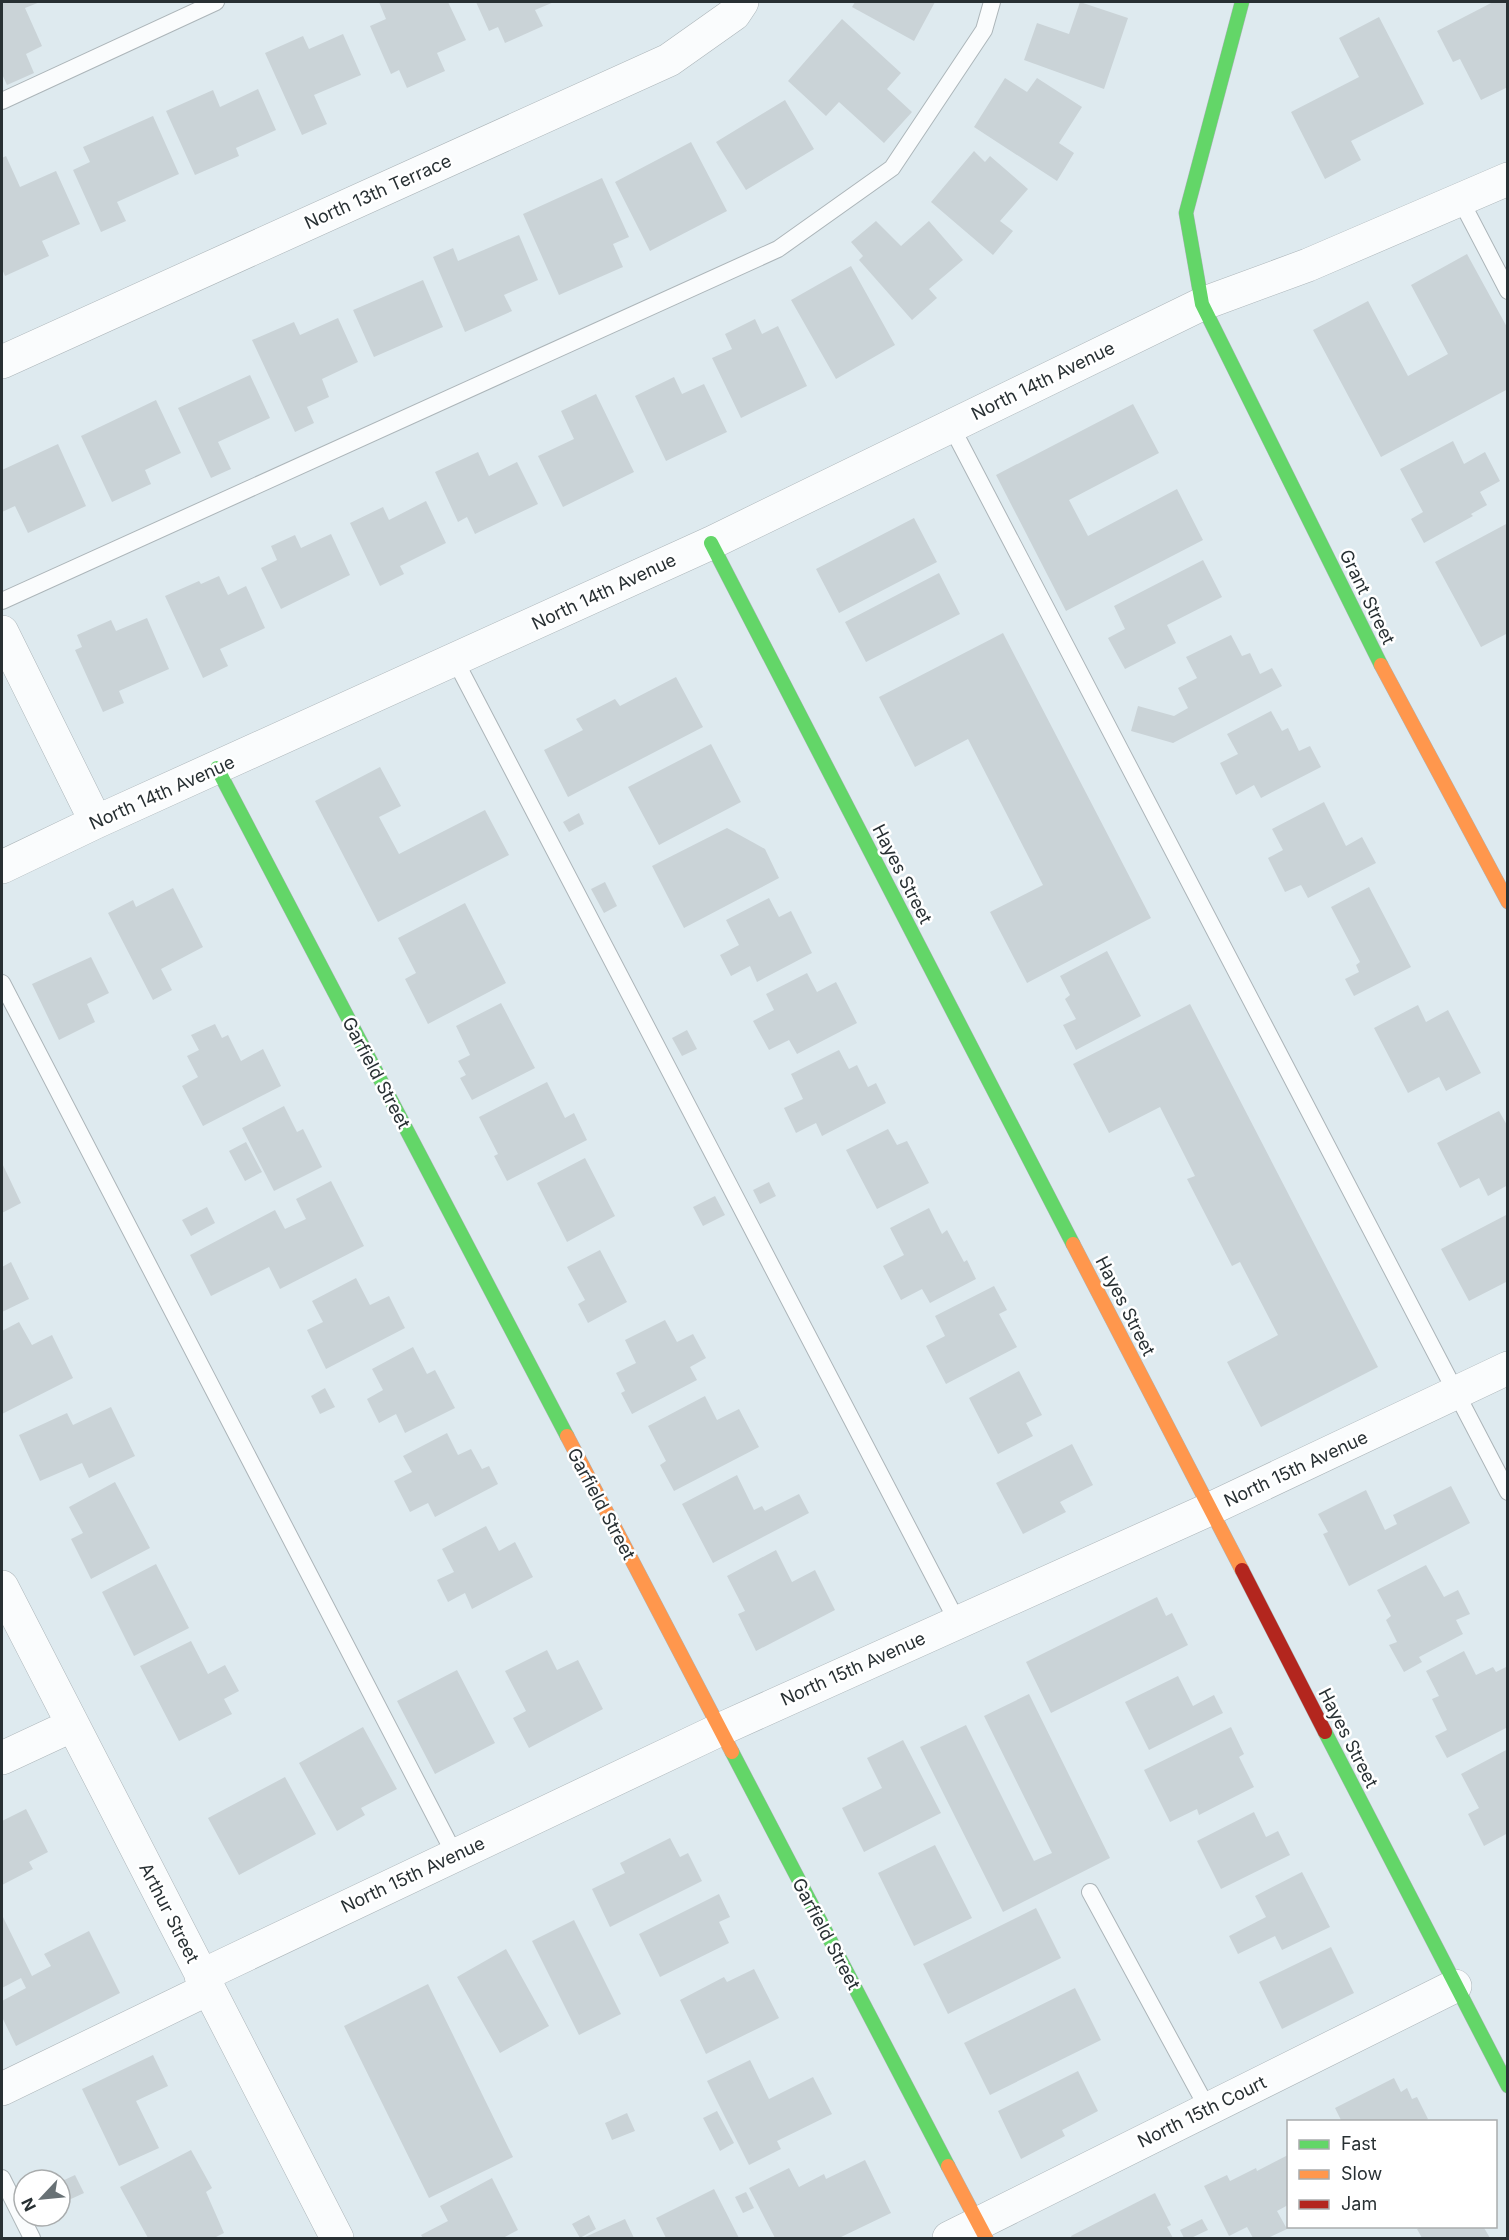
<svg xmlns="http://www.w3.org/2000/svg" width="1509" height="2240" font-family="Inter,sans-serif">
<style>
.building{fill:#cad3d7}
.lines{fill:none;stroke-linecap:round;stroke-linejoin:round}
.lane-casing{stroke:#acb5b9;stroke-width:18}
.street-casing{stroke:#acb5b9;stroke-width:34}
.fast-casing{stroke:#acb5b9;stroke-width:15}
.slow-casing{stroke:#acb5b9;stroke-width:15}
.jam-casing{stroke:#acb5b9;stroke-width:15}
.lane{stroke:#fafcfd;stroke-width:16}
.street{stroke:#fafcfd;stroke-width:33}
.fast{stroke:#63d668;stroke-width:14}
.slow{stroke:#ff974d;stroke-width:14}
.jam{stroke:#b3261e;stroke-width:14}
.labels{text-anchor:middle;stroke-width:5;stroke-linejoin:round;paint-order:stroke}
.street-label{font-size:18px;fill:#283033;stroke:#fff}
</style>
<rect width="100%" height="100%" fill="#deeaef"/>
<path class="building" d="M2,2H40L25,8L42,46L26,54L34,73L7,85L2,74Z
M379,2H448L466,40L437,53L445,71L407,88L399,70L391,74L370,26L386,19Z
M476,2H554L535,10L543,26L505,43L498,27L489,31Z
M855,2H935L914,41L852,7Z
M1080,2L1128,18L1104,89L1024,60L1037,23L1069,34Z
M1493,2H1508V87L1481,100L1460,59L1453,62L1437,31Z
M1379,17L1424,104L1351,141L1361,160L1325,179L1291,112L1359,77L1339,38Z
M842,19L901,73L887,89L912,112L884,143L839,102L826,116L788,81Z
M343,34L361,75L314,95L327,124L302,135L265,53L303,36L309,49Z
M1005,78L1027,92L1037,78L1082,107L1059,143L1074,153L1057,181L974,127Z
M258,89L276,130L236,148L239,156L195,175L166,111L213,90L220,107Z
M785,100L814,149L746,190L716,142Z
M153,116L179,174L117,202L126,221L101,232L73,170L90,162L83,147Z
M691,142L727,211L650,251L615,182Z
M974,151L985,162L990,156L1028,189L1000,221L1013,231L993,255L931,202Z
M6,156L20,187L56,171L80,224L42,241L49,256L5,276L2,269V158Z
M602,178L629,237L613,244L623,267L559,295L523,214Z
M876,221L901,246L929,221L963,260L929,289L937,298L912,320L859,260L863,256L851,242Z
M519,235L538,280L504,295L512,311L465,332L433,257L453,248L458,261Z
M1467,254L1508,329V389L1381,457L1313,330L1368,301L1408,376L1448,354L1411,285Z
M851,266L895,345L836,379L791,300Z
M423,280L443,327L374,357L353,310Z
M338,318L358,362L322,379L329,397L307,407L314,423L295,432L252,340L294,322L300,335Z
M755,319L762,334L778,326L807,386L741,418L712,358L732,349L725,334Z
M250,375L270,418L218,442L231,469L211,478L178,408Z
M674,377L682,394L704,384L727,432L666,461L635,396Z
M596,394L634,472L563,507L538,456L574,439L561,411Z
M156,400L181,453L145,470L151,484L112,502L81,436Z
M1133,404L1159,453L1069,500L1088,536L1177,489L1203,540L1066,611L996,475Z
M1453,441L1464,464L1485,452L1500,481L1480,492L1487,505L1471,514L1473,516L1424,543L1411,519L1423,512L1400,469Z
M58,444L86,506L28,533L15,506L2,512V470Z
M478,452L489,476L517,462L538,504L475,534L467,517L458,522L435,472Z
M426,501L446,543L400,566L404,574L380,586L350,523L383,507L389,520Z
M914,518L937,562L839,613L816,569Z
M1508,523V633L1481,647L1435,562Z
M331,534L350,575L281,609L261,568L277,560L271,546L295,535L301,548Z
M1203,560L1222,597L1167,625L1176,643L1125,669L1108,638L1125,629L1114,606Z
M939,573L960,614L866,662L845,622Z
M219,576L228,595L246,586L265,628L220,649L228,666L203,678L165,596L199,581L201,584Z
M147,618L169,669L119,691L124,703L103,712L75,650L82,647L77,635L111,620L116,631Z
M1003,633L1151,918L1027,983L990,912L1043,885L968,739L915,767L879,697Z
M1231,635L1242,656L1250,653L1260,674L1272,668L1282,686L1173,743L1131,731L1138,706L1174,716L1188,708L1178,688L1197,678L1186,657Z
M676,677L703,727L568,797L544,750L583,730L576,719L615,699L620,706Z
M1271,711L1282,731L1288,728L1299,751L1310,746L1321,767L1261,798L1254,785L1236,795L1220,763L1238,754L1227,734Z
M711,744L741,802L659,845L628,787Z
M380,767L401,806L379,817L399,854L485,810L509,855L378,922L315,801Z
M1324,802L1346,846L1362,837L1376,863L1308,898L1301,885L1285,892L1268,858L1283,850L1272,829Z
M579,813L584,824L569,832L563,822Z
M727,828L765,849L779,878L684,928L652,866Z
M605,882L617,906L604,913L591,889Z
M1369,887L1411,967L1354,996L1345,979L1359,972L1356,965L1360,962L1331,907Z
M173,888L203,947L161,969L172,990L153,1000L108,913L133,900L136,907Z
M769,898L779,917L791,911L812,953L757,982L750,966L731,976L720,955L739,945L726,920Z
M465,903L506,983L428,1024L405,979L416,973L398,938Z
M1107,951L1141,1016L1076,1050L1063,1025L1076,1019L1065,999L1070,995L1060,976Z
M91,957L109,993L87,1004L95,1022L59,1040L32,984Z
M807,973L817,992L836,982L857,1023L797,1054L789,1040L769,1050L753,1021L774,1010L766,994Z
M501,1003L535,1068L472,1100L460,1078L466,1075L458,1061L470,1055L456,1026Z
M1190,1004L1378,1367L1261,1427L1227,1362L1278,1335L1240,1262L1232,1266L1187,1179L1195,1176L1160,1107L1109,1133L1073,1064Z
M1418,1005L1426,1022L1448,1010L1481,1073L1446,1091L1439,1077L1408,1093L1374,1028Z
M215,1024L222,1038L228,1035L241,1061L263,1049L281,1086L203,1126L182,1086L198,1077L187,1056L199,1050L191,1035Z
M687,1030L697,1049L682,1056L672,1038Z
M839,1050L849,1069L857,1065L868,1087L876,1083L886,1103L822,1136L816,1123L796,1133L784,1108L803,1099L791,1074Z
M547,1082L565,1118L574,1113L587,1140L507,1181L494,1156L498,1154L479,1117Z
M284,1106L297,1132L303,1129L322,1167L274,1191L242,1128Z
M1499,1111L1508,1127V1185L1488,1196L1479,1178L1460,1188L1437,1143Z
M888,1129L897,1145L907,1141L929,1183L877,1209L846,1150Z
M246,1142L262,1172L245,1181L229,1151Z
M585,1158L615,1216L567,1242L537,1183Z
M2,1163L21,1203L2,1213Z
M331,1181L364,1246L280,1289L269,1267L211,1296L190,1255L275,1210L285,1229L306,1219L296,1199Z
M769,1182L776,1196L760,1204L753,1190Z
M715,1196L725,1215L703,1226L693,1207Z
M207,1207L215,1223L191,1236L182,1220Z
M929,1208L942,1234L947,1230L964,1262L967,1260L976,1279L930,1303L922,1289L901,1300L883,1266L904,1255L890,1228Z
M1508,1214V1281L1469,1301L1441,1249Z
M600,1250L627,1302L588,1323L578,1304L585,1300L567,1267Z
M11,1262L29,1299L2,1312V1267Z
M356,1278L370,1305L389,1296L405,1328L326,1369L307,1330L323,1322L312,1301Z
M994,1286L1007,1310L999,1314L1017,1347L946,1384L926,1346L945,1336L935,1316Z
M665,1320L677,1342L693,1334L706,1358L690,1367L697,1380L632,1414L621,1393L625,1391L616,1373L636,1363L625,1340Z
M19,1322L32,1345L52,1335L73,1378L2,1414V1331Z
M413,1347L427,1374L435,1370L455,1408L405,1433L396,1414L379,1423L367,1399L383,1390L372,1369Z
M1019,1371L1042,1415L1026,1423L1033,1436L998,1454L969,1398Z
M325,1388L335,1407L320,1414L311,1396Z
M705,1396L717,1420L739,1409L759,1447L674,1491L660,1465L666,1461L648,1426Z
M111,1407L135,1456L89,1478L82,1463L40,1481L19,1435L67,1413L73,1425Z
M447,1433L458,1455L471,1449L482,1469L489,1466L498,1484L435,1517L428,1503L410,1512L394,1481L412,1472L403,1456Z
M1072,1444L1093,1485L1060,1502L1066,1512L1023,1534L996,1483Z
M737,1475L754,1510L762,1506L765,1511L799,1494L809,1513L713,1563L682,1504Z
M115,1482L150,1548L91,1579L71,1539L83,1533L69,1507Z
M1451,1486L1470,1523L1349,1586L1323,1534L1328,1532L1318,1514L1366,1490L1385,1530L1397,1524L1393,1515Z
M486,1526L499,1551L515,1542L533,1577L472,1609L465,1593L448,1602L437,1580L454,1572L442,1549Z
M776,1550L792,1582L815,1570L835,1610L756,1651L738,1614L745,1611L727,1576Z
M156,1564L189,1628L134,1656L102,1592Z
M1426,1565L1444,1597L1458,1590L1470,1614L1456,1620L1463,1634L1419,1657L1422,1662L1404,1672L1389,1645L1397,1642L1386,1620L1391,1616L1377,1590Z
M1157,1597L1166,1616L1172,1613L1188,1645L1051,1713L1026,1662Z
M191,1641L208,1674L225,1665L239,1691L224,1699L232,1714L179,1741L140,1666Z
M547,1650L557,1670L578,1660L603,1709L529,1748L513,1718L526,1711L505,1671Z
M1464,1651L1476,1675L1493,1667L1496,1672L1508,1666V1727L1447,1758L1435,1736L1447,1730L1432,1699L1439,1696L1426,1671Z
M457,1670L495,1743L435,1774L397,1701Z
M1178,1676L1193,1706L1214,1695L1223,1713L1149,1750L1125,1702Z
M1029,1694L1110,1858L1003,1912L920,1747L966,1725L1034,1861L1052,1853L984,1716Z
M363,1727L397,1789L361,1808L365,1815L337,1831L299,1763Z
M1231,1727L1244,1754L1239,1757L1254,1787L1199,1815L1197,1809L1170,1822L1144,1770Z
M903,1740L941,1813L864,1852L842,1808L882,1788L867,1758Z
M1508,1749V1833L1484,1846L1468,1814L1479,1808L1461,1774Z
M285,1777L316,1834L239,1875L208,1818Z
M26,1809L48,1852L29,1862L33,1869L2,1885V1821Z
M1254,1812L1266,1837L1278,1831L1290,1855L1221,1889L1197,1841Z
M670,1838L680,1857L688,1853L702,1881L610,1927L592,1889L625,1873L620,1863Z
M935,1845L972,1918L914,1946L878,1873Z
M1302,1872L1330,1927L1282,1950L1275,1936L1238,1954L1229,1936L1266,1917L1255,1896Z
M719,1894L730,1917L719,1922L729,1943L660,1977L639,1934Z
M1036,1908L1061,1958L948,2014L923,1964Z
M2,1915L32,1976L51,1966L44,1954L89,1931L120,1993L16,2046L2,2017V2001L26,1988L21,1978L2,1988Z
M574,1920L621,2014L579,2035L532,1941Z
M1331,1947L1354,1993L1282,2029L1259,1982Z
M506,1949L549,2026L500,2053L457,1977Z
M754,1969L779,2018L706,2054L680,2000L724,1977L727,1982Z
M428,1984L513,2157L429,2198L344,2026Z
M1075,1988L1101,2040L990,2095L964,2043Z
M153,2055L168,2086L136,2101L159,2148L119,2166L82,2089Z
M750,2060L769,2099L813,2077L832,2114L777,2141L781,2149L749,2165L707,2081Z
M1078,2071L1098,2111L1062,2130L1065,2136L1021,2159L998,2111Z
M1394,2078L1401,2092L1407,2088L1412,2099L1417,2097L1428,2119L1424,2122H1342L1335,2108Z
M717,2111L734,2143L720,2151L703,2118Z
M627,2113L635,2131L612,2140L605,2123Z
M191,2150L212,2188L206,2192L224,2233L214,2238H148L120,2187Z
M1288,2155V2205L1277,2211L1287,2229L1268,2238H1253L1247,2227L1229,2236L1204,2186L1227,2175L1230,2181L1256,2168L1257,2171Z
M865,2160L891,2213L839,2238H775L749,2188L789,2168L799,2187L824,2174L826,2179Z
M75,2175L84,2193L60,2204V2182Z
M492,2178L518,2230L503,2238H423L421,2235L448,2221L440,2206Z
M714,2189L739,2238H666L656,2218Z
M746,2192L754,2208L743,2213L735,2197Z
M1155,2193L1171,2225L1167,2227L1173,2238H1072L1071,2236Z
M589,2215L596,2229L580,2238L572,2224Z
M625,2219L634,2238H583Z
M1202,2219L1208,2230L1191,2238H1184L1180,2230Z
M1422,2226H1483L1490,2238H1422L1417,2229Z"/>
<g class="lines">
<g class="lane-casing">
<path id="lane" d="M2,101L216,2
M1460,199L1508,291
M951,426L1508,1492
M2,601L778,249L892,168L984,30L992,2
M455,660L958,1623
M2,983L455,1855
M1090,1892L1208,2109
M2,2178L32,2238"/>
</g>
<g class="street-casing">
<path id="street" d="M2,362L669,60L734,14L742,2
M2,632L96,822
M2,867L96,822L711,543L1202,304L1308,265L1508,179
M2,1587L337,2238
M2,1758L73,1725
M201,1976L719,1730L1210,1509L1508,1368
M2,2089L208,1989
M949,2238L1455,1986"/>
</g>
<g class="fast-casing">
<path id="fast" d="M1242,2L1186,213L1202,304L1381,665
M711,543L1073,1244
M217,768L567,1436
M1325,1732L1508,2086
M732,1752L948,2166"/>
</g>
<g class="slow-casing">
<path id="slow" d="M1381,665L1508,902
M1073,1244L1242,1570
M567,1436L732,1752
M948,2166L986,2238"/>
</g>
<g class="jam-casing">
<path id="jam" d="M1242,1570L1325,1732"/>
</g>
<use href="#lane" class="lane"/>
<use href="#street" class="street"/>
<use href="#fast" class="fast"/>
<use href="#slow" class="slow"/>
<use href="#jam" class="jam"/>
</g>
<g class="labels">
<g class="street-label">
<text transform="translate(378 192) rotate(-24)" y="6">North 13th Terrace</text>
<text transform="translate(1043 381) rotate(-26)" y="6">North 14th Avenue</text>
<text transform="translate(604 592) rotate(-25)" y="6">North 14th Avenue</text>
<text transform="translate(1367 597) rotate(64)" y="6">Grant Street</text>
<text transform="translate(162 793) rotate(-24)" y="6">North 14th Avenue</text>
<text transform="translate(902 874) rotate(63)" y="6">Hayes Street</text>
<text transform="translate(376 1073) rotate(62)" y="6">Garfield Street</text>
<text transform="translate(1125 1306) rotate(63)" y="6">Hayes Street</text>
<text transform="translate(1296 1469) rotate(-25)" y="6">North 15th Avenue</text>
<text transform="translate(601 1504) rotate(62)" y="6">Garfield Street</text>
<text transform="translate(853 1669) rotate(-24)" y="6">North 15th Avenue</text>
<text transform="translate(1348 1738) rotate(63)" y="6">Hayes Street</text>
<text transform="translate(413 1875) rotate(-25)" y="6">North 15th Avenue</text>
<text transform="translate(169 1913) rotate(63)" y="6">Arthur Street</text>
<text transform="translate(826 1934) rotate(62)" y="6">Garfield Street</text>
<text transform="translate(1202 2112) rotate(-26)" y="6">North 15th Court</text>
</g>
</g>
<rect width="1509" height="2240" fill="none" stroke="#283033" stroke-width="6"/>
<rect x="1287" y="2120" width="210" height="108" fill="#ffffff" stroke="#a9acad" stroke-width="1.5"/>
<rect x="1299" y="2140" width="30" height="9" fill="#63d668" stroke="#a9acad" stroke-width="1.5"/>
<text x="1341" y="2150" font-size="18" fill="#283033">Fast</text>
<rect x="1299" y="2170" width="30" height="9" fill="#ff974d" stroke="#a9acad" stroke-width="1.5"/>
<text x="1341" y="2180" font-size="18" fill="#283033">Slow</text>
<rect x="1299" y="2200" width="30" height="9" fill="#b3261e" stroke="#a9acad" stroke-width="1.5"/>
<text x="1341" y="2210" font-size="18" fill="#283033">Jam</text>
<g transform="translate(42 2198) rotate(244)"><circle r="28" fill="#ffffff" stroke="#a9acad" stroke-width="1.5"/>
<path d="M0-4.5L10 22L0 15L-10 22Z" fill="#687175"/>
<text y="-9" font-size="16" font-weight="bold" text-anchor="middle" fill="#283033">N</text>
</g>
</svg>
